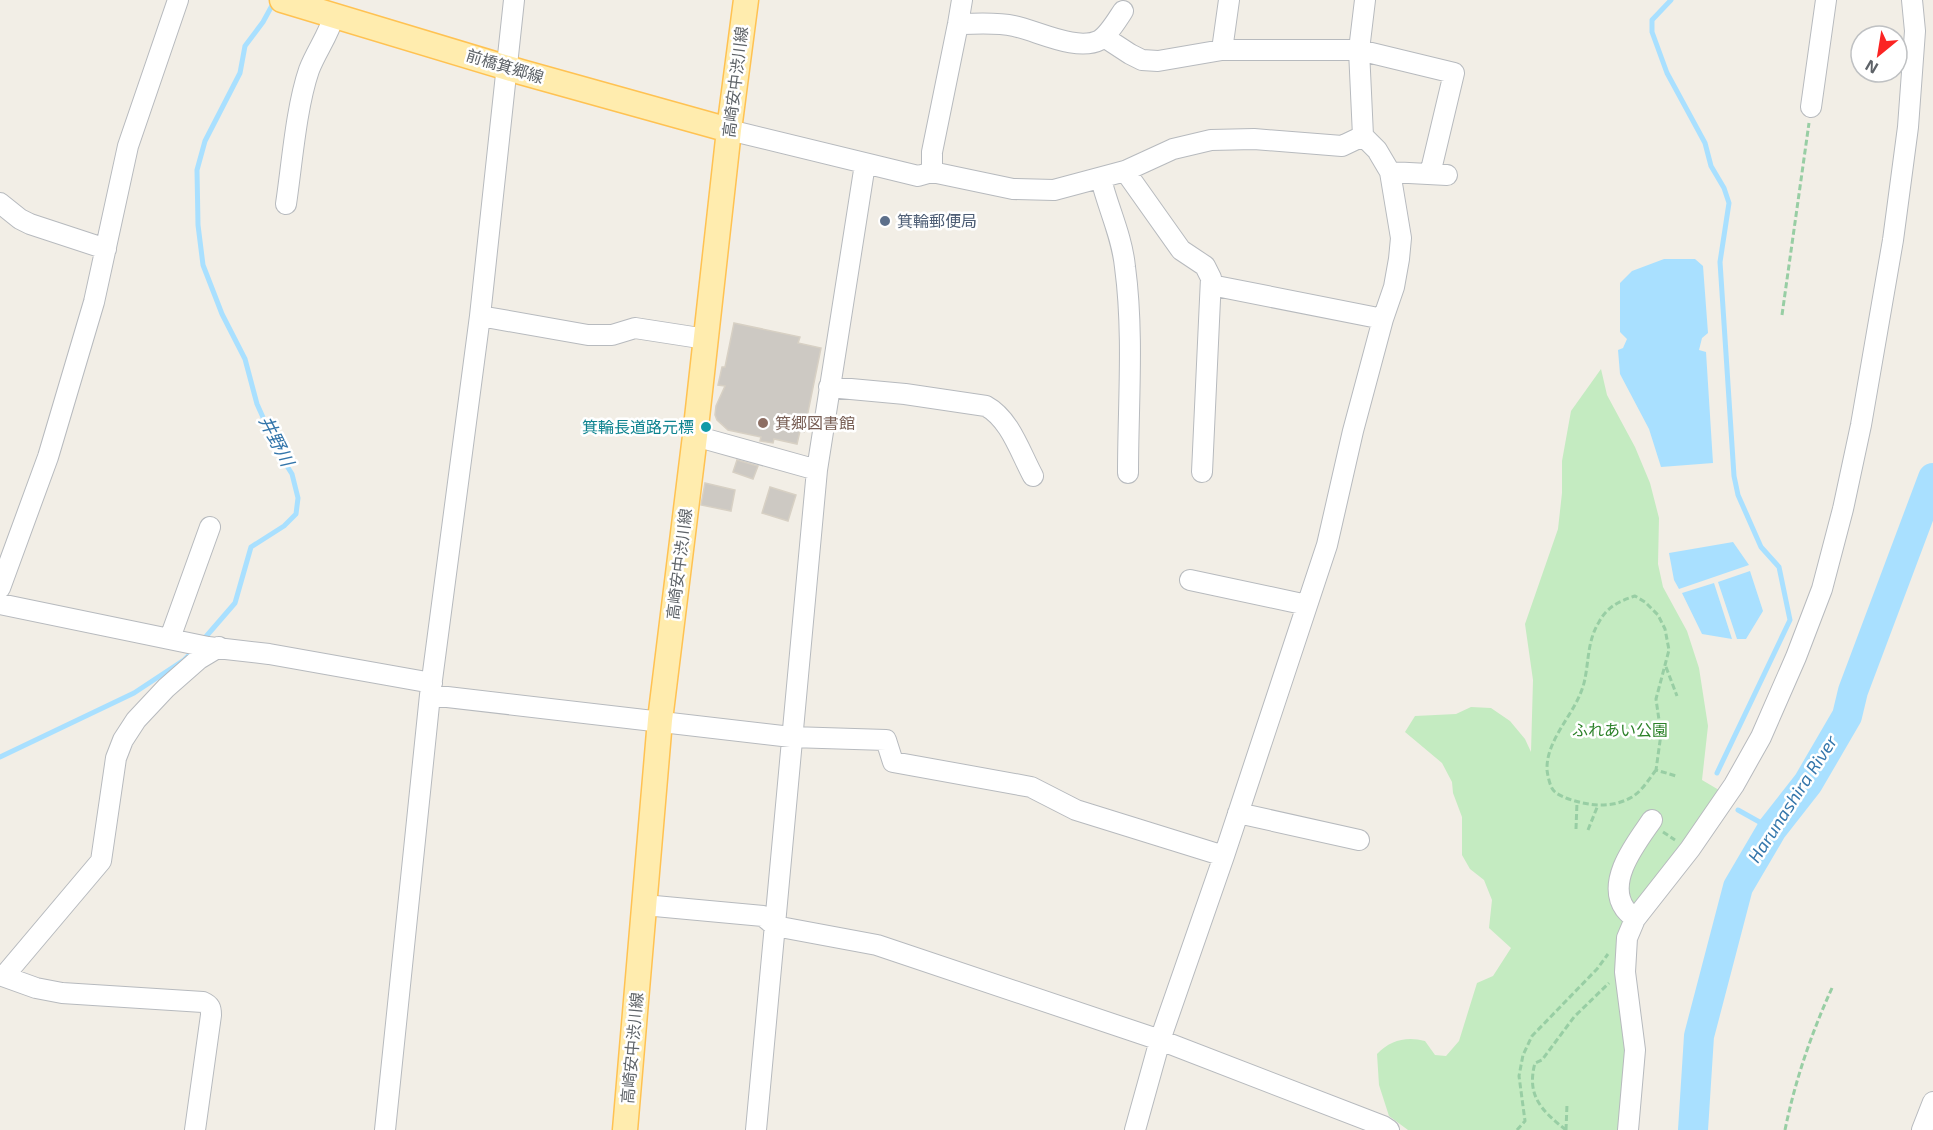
<svg xmlns="http://www.w3.org/2000/svg" width="1933" height="1130" font-family="'Exo 2','Noto Sans JP',sans-serif">
<style>
.green{fill:#c4ebc1}
.water{fill:#a9e0ff}
.lines{fill:none;stroke-linecap:round;stroke-linejoin:round}
.stream{stroke:#a9e0ff;stroke-width:5}
.river{stroke:#a9e0ff;stroke-width:30}
.building{fill:#cdc9c3;stroke:#d7d0c4;stroke-width:1.5}
.minor-casing{stroke:#b7babe;stroke-width:22}
.major-casing{stroke:#ffc252;stroke-width:27}
.path{stroke:#98cea4;stroke-width:3;stroke-dasharray:6 3;stroke-linecap:butt}
.minor{stroke:#fff;stroke-width:20}
.major{stroke:#ffecae;stroke-width:24}
.service-dot{fill:#5c6f8a;stroke:#fff;stroke-width:2}
.education-dot{fill:#8d6e63;stroke:#fff;stroke-width:2}
.culture-dot{fill:#0f9aa8;stroke:#fff;stroke-width:2}
.labels{text-anchor:middle;stroke-width:5;stroke-linejoin:round;paint-order:stroke}
.street-label{font-size:16px;fill:#5e6368;stroke:#fff}
.service-label{font-size:16px;fill:#4e5e75;stroke:#fff;text-anchor:start}
.education-label{font-size:16px;fill:#785e54;stroke:#fff;text-anchor:start}
.culture-label{font-size:16px;fill:#0d838f;stroke:#fff;text-anchor:end}
.park-label{font-size:16px;fill:#2d822a;stroke:#fff}
.water-label{font-size:18px;font-style:italic;fill:#3476ab;stroke:#fff}
</style>
<rect width="100%" height="100%" fill="#f2eee6"/>
<path class="green" d="M1601,369L1607,395L1635,447L1650,483L1659,518L1658,564L1663,587L1687,631L1699,668L1708,726L1702,780L1724,793L1639,906L1620,1130H1408L1389,1116L1379,1085L1377,1054C1390,1040 1407,1036 1425,1041L1435,1055L1446,1056L1459,1041L1477,983L1493,976L1511,948L1489,928L1492,900L1484,880L1470,869L1462,855V817L1453,793L1452,782L1442,763L1405,732L1415,716L1456,714L1471,707L1491,708L1510,721L1525,739L1531,752L1533,680L1525,624L1558,529L1562,493V461L1571,411Z"/>
<path class="water" d="M1664,259H1695L1703,266L1708,333L1702,338L1699,350L1706,352L1713,463L1661,467L1649,429L1620,374L1618,350L1623,348L1627,339L1620,332V283L1632,271Z
M1733,542L1749,565L1679,589L1674,580L1669,553Z
M1750,571L1763,611L1746,639H1737L1718,582Z
M1714,583L1732,639L1702,634L1682,593Z"/>
<g class="lines">
<path class="stream" d="M1671,0L1652,20V32L1667,73L1705,143L1711,166L1724,188L1729,203L1720,262L1734,476L1738,495L1761,547L1779,567L1790,620L1717,773
M203,640L235,603L251,547L284,526L296,514L298,498L292,474L280,455L257,404L245,359L222,314L203,265L198,225L197,170L205,141L240,73L245,46L263,22L275,0
M0,757L134,693L184,660L195,649
M1738,810L1772,829"/>
<path class="river" d="M1693,1130L1699,1036L1738,887L1772,829L1808,783L1847,716L1853,691L1933,478"/>
</g>
<path class="building" d="M734,323L800,337L798,343L821,348L804,432L800,431L797,444L774,439L773,443L760,441L761,437L728,430L717,420L715,415L716,406L725,386L718,385L722,367H725Z
M737,460L758,466L753,479L733,472Z
M705,483L735,490L731,511L701,505Z
M770,487L796,495L788,521L762,513Z"/>
<g class="lines">
<g class="minor-casing">
<path id="minor" d="M958,24C977,24 996,22 1014,26C1038,31 1077,52 1100,40C1109,34 1117,20 1123,11
M1104,37L1130,54L1142,60L1158,61L1222,50H1359L1454,73L1430,174
M1222,50L1229,0
M1811,107L1826,0
M729,130L918,176L932,172V152L958,24L962,0
M1125,171L1181,250L1205,266L1211,278L1202,472
M932,172L1013,189L1054,190L1125,171L1173,149L1211,140L1254,139L1342,146L1363,136
M1390,172L1447,175
M1101,179C1108,208 1122,236 1125,267C1134,334 1128,405 1128,473
M0,203L20,219L30,224L106,249
M286,204C292,164 296,108 309,70C316,51 329,35 334,15
M1211,285L1383,319
M480,316L588,335H612L635,328L706,339
M829,387L905,394L986,406C1010,419 1020,452 1033,476
M695,436L817,470
M1190,580L1307,605
M0,588L48,457L94,302L128,146L178,0
M0,604L208,647L269,654L432,683
M170,638L210,527
M430,695L791,737L886,740L893,762L1031,787L1076,810L1224,856
M1238,813L1359,840
M644,905L763,916L775,926L877,945L1160,1040L1383,1126L1389,1130
M1635,919C1632,916 1628,913 1625,909C1605,881 1637,842 1652,820
M0,975L36,988L62,993L203,1002C210,1005 211,1008 211,1015L195,1130
M4,976L101,861L116,758L123,740L136,720L166,688L199,659L219,647
M385,1130L430,695L480,316L514,0
M756,1130L817,470L865,164
M1135,1130L1160,1040L1224,856L1327,545L1353,431L1383,319L1394,287L1399,259L1401,238L1390,172L1377,150L1363,136L1359,50L1365,0
M1628,1130L1635,1050L1625,972L1627,938L1635,919L1690,849L1734,785L1761,737L1796,657L1822,589L1843,509L1861,425L1893,240L1908,127L1915,31L1912,0
M1922,1130L1933,1102"/>
</g>
<g class="major-casing">
<path id="major" d="M282,0L521,72L729,130
M625,1130L660,720L695,436L729,130L746,0"/>
</g>
<path class="path" d="M1782,315L1809,123
M1666,667L1677,696
M1656,770C1649,779 1642,791 1632,797C1611,809 1588,806 1566,798C1562,796 1558,795 1554,791C1550,787 1548,777 1547,770C1546,738 1576,714 1584,683C1589,663 1587,641 1599,622C1607,607 1619,601 1635,596L1645,602L1658,615L1665,629L1669,650L1656,699L1661,734L1656,770L1676,776
M1576,829L1577,802
M1588,830L1598,805
M1663,832L1675,840
M1517,1130L1525,1121L1519,1076L1523,1055L1532,1036L1597,969L1608,954
M1566,1130C1542,1111 1526,1096 1535,1063L1542,1060L1574,1017L1609,983
M1566,1130L1567,1104
M1785,1130C1795,1081 1811,1034 1832,988"/>
<use href="#minor" class="minor"/>
<use href="#major" class="major"/>
</g>
<circle class="service-dot" cx="885" cy="221" r="6"/>
<circle class="education-dot" cx="763" cy="423" r="6"/>
<circle class="culture-dot" cx="706" cy="427" r="6"/>
<g class="labels">
<g class="street-label">
<text transform="translate(505 66) rotate(17)" y="6">前橋箕郷線</text>
<text transform="translate(735 82) rotate(-83)" y="6">高崎安中渋川線</text>
<text transform="translate(679 564) rotate(-83)" y="6">高崎安中渋川線</text>
<text transform="translate(632 1048) rotate(-85)" y="6">高崎安中渋川線</text>
</g>
<g class="service-label">
<text x="897" y="227">箕輪郵便局</text>
</g>
<g class="education-label">
<text x="775" y="429">箕郷図書館</text>
</g>
<g class="culture-label">
<text x="694" y="433">箕輪長道路元標</text>
</g>
<g class="park-label">
<text x="1620" y="736">ふれあい公園</text>
</g>
<g class="water-label">
<text transform="translate(276 441) rotate(63)" y="6">井野川</text>
<text transform="translate(1793 799) rotate(-57)" y="6">Harunashira River</text>
</g>
</g>
<g transform="translate(1879 54) rotate(210)"><circle r="28" fill="#ffffff" stroke="#bfc1c3" stroke-width="1.5"/>
<path d="M0-4.5L10 22L0 15L-10 22Z" fill="#fb2423"/>
<text y="-9" font-size="16" font-weight="bold" text-anchor="middle" fill="#5e6368">N</text>
</g>
</svg>
